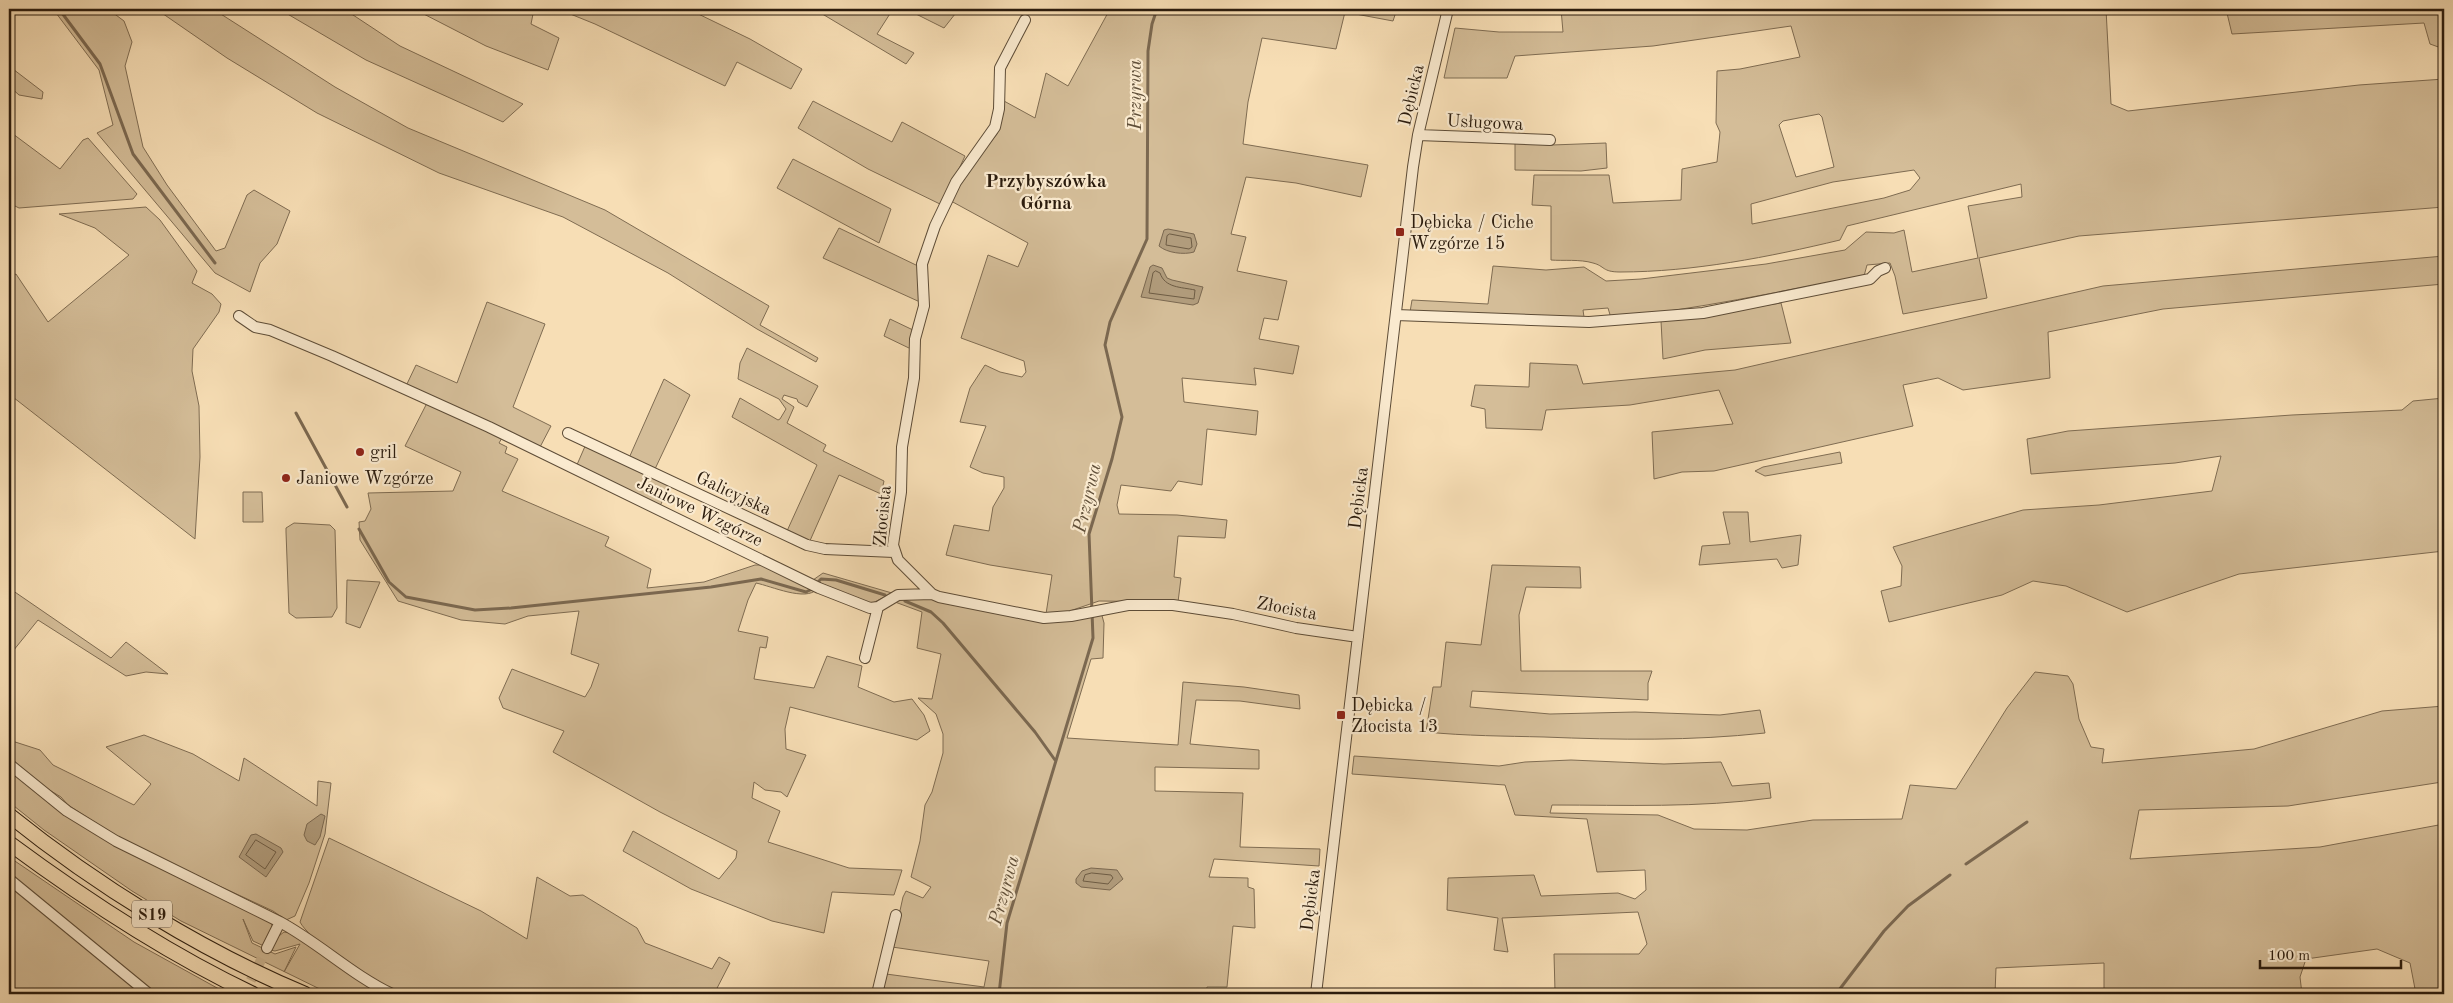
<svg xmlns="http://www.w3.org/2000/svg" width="2453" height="1003" font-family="'Old Standard TT',serif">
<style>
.green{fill:#d4bd98;stroke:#7f6c52;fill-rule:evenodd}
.water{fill:#b19c7c;stroke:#7b6850}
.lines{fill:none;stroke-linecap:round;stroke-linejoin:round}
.shore{stroke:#6e5c44;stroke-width:1}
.stream{stroke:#7b6850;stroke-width:3}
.minor-tunnel{stroke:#ceb793;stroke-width:10;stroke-dasharray:10 5;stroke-linecap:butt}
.minor-casing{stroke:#5d4c37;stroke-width:12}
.highway-casing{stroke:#2a1b0d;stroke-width:16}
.minor{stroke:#faeacf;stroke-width:10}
.highway{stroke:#f7deb5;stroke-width:14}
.poi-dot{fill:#8f2418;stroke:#faeacf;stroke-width:2}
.labels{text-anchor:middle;stroke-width:4.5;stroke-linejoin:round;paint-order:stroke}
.shield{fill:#faeacf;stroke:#685947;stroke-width:1}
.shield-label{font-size:16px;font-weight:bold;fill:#2a1b0d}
.street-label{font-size:18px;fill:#2a1b0d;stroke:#faeacf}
.poi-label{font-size:18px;fill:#2a1b0d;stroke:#faeacf;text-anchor:start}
.water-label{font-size:19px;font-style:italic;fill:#604f39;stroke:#faeacf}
.neighbourhood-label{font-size:19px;font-weight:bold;fill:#2a1b0d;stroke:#faeacf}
</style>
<rect width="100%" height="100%" fill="#f7deb5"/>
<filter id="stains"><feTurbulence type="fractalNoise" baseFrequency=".004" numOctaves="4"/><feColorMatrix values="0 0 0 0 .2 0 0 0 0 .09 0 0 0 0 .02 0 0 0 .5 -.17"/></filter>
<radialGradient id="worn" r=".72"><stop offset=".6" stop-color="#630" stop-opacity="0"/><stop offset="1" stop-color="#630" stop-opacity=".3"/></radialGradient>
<path class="green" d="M53,9H72L77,15L83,9H108L124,21L132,42L125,66L143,147L167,185L216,251L225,248L247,195L254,190L290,211L277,244L260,263L250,292L215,273L97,133L113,125L99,70Z
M156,9H213L335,87L408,128L605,210L769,306L760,325L818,358L816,362L757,329L668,273L563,217L439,173L317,113L227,58Z
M279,9H344L400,46L523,104L503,122L366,60Z
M414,9H534L531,24L559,38L548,70L486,46Z
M558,9H688L750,39L802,69L791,89L737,62L725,86L595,24Z
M814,9H893L877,34L914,53L906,64Z
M906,9H959L944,28Z
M1110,9H1397L1393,21L1345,12L1336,49L1262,38L1248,102L1243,144L1368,165L1361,197L1296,183L1246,177L1231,234L1246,237L1237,271L1287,281L1278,320L1264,318L1259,339L1299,346L1293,374L1254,368L1256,385L1182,378L1184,402L1258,411L1256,435L1207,429L1202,485L1178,481L1171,491L1121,485L1117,505L1119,514L1177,515L1227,520L1225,538L1178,536L1174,577L1181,578L1178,602L1099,601L1061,614H1046L1052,575L990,565L946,555L954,525L989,531L993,507L1004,488V477L983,473L970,467L986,426L960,422L970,388L985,365L1000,372L1022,377L1026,372L1024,361L961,338L988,255L1018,267L1028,243L951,201L970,168L997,134L1004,101L1035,118L1046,73L1068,86Z
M1561,9H2106L2111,104L2128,111L2359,85L2444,79V207L2079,236L1979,258L1987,298L1903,314L1895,276L1890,263L1867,265L1864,276C1779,291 1696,310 1611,318L1608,308L1583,310L1584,317L1410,312L1412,300L1488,304L1493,266L1546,270L1584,267L1606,281L1641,279L1766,264L1845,250L1866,232L1894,233L1904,230L1912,272L1978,258L1968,206L2022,197L2021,184L1847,226L1840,240C1769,257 1693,272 1620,272C1602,272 1605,266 1593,263C1580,259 1563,261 1551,260V206L1532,205L1534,175H1609L1613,203L1681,200L1682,169L1717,162L1720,132L1716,123L1717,71L1740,69L1800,57L1791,26L1653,46L1515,56L1507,78H1444L1455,28L1499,32H1563ZM1819,114L1822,117L1834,167L1796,177L1779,125L1783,121ZM1914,170L1920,178L1910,190L1884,198L1752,224L1751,204L1833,182Z
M2226,9H2444V49L2430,44L2424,23L2232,34Z
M9,66L43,92L42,99L19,95L9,86Z
M813,101L892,142L902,122L965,156L942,205L868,169L798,128Z
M9,131L60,169L83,140L88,138L137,194L133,199L19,208L9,203Z
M1515,143L1552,145L1606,143L1607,168L1581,171L1515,170Z
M793,159L891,209L879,243L777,188Z
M146,207L160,220L197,271L192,283L212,294L221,304L219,312L193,349L192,371L199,406L200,457L195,539L9,394V277L16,274L48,322L129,255L95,228L59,214Z
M839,228L918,266L920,302L823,258Z
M2444,256V284L2163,309L2048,332L2050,378L1963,390L1938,378L1903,385L1913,426L1714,471L1682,472L1654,479L1652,432L1733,424L1719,390L1630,405L1546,410L1542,430L1486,428L1485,409L1471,406L1475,385L1529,387L1530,363L1577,365L1583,384L1735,370L2103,286Z
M487,302L545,324L513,407L551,426L539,449L406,386L416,365L457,383Z
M1781,303L1791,343L1705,350L1663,359L1661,321Z
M890,319L913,330L911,349L884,336Z
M747,348L818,386L807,407L798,402L797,399L784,395L782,399L794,407L787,423L826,445L823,451L884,481L881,494L839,475L809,543L787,531L817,465L732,417L740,398L778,420L780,419L786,409L779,399L738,379L740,363Z
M664,379L690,395L655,469L629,458Z
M2444,398V551L2239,574L2127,612L2066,586L2033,581L2002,595L1889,622L1881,591L1901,586L1902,566L1893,547L2023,510L2099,505L2212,491L2221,456L2175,463L2031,474L2027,439L2068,431L2292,415L2402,410L2413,401Z
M427,403L502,438L499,443L507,447L505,453L518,459L502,491L609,537L605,546L651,569L647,588L704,582L755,565H765L817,589C806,602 771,586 756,583L748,600L738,631L768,637L766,648L760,647L754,679L814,688L827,656L862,666L858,687L894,702L912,699L924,715L930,731L917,740L790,707L785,729L786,749L806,755L787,797L781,792L765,790L754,782L752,798L780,811L768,842L849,868L902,870L894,895L832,892L824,933L772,921L691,889L623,851L633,831L719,879L736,858L737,851L660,812L553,752L564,731L503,708L499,698L512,669L585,697L591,687L599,664L571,654L579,611L528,616L505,624L461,620L398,601L360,540L359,522L365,521L371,509L368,493L453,491L461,472L405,446Z
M586,444L671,483L660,506L576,467Z
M1840,452L1842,463L1765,476L1755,471L1763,467Z
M243,492H262L263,522H243Z
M1723,512H1748L1750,542L1801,535L1798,565L1782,568L1777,559L1699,565L1702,546L1730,544Z
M294,523L330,525L335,530L337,608L332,617L296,618L289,613L286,532V528Z
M1492,565L1580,567L1581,588L1526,587L1519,615L1521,671H1652L1648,683V700L1472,691L1470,707L1550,714L1635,712L1720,715L1760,710L1765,733C1692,741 1618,740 1544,737C1505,736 1466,736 1426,732L1433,687H1441L1446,642L1481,645Z
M823,573L892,593L871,604L813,580Z
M347,580L380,582L360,628L346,623Z
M9,588L111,658L126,642L168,674L146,672L126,676L38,620L9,656Z
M906,597L931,598L1021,618L1101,612L1104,623L1103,658L1091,659L1067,738L1178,745L1183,682L1244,687L1299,695L1300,709L1240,701L1196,700L1190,744L1259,750V769L1155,767V791L1243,793L1240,847L1320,849L1319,866L1214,859L1209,877L1248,878V887L1254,889L1255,928L1233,926L1227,987H1207L1206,994H881L886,974L984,987L989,961L892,947L903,897L906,891L923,898L931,887L911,877L920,841L925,805L932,792L943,753V734L936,714L918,698L932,699L941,654L917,648L922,612L895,602Z
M2035,672L2068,676L2073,684L2079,719L2091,747L2104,749L2102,763L2254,749L2382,711L2444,706V791L2442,782L2288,806L2139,810L2130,859L2320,847L2444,824V994H2416L2410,963L2377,949L2306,959L2300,977L2302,994H2104V963L1996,968L1995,994H1595L1555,991L1554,954H1639L1647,944L1638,912L1502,918L1508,952L1494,950L1498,918L1447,910L1448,878L1534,875L1541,896L1618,893L1635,899L1646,890L1645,870L1597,872L1587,819L1515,815L1505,785L1352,774L1354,756L1499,766L1525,762L1571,760L1664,764L1721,762L1732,786L1769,783L1771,798C1698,808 1625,805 1552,805L1550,813L1658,815L1694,829L1747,830L1813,820L1902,819L1910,785L1956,789L2007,708Z
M144,735L193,754L239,781L244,758L317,806L318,781L331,783L325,834L309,883L295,916L286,920L273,911L127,843L68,805L61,797L36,782L9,759V740L40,750L53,765L134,805L151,784L106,747Z
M9,768L65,814L271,922L273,929L264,946L253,941L243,919L252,943L275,954L296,947L284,972L300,944L275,951L270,950L275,939L284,932L295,934L382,994H330L181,921L132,891L44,830L9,802Z
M329,838L481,911L527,939L537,877L570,896L583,895L637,928L645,943L712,969L719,957L730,963L714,994H402C394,991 384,988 376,983C360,974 308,938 300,922Z
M9,857L134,942L228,994H154L9,874Z
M9,884L143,994H9Z"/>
<path class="water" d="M1168,229L1194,234L1197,244L1194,252C1184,255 1167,253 1159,246L1164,230Z
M1153,265L1162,268L1167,278L1172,280L1203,287L1198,303L1193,305L1141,297L1150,267Z
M321,814L325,816L320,837L315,845L307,841L304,835L307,824Z
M256,834L281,848L283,852L266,877L239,857L251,835Z
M1091,868L1117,870L1123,879L1110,890L1081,887L1076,883V879L1082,871Z"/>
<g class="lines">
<path class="shore" d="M1170,234L1191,238L1192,247L1189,249L1166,245L1167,236Z
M1156,271L1160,273C1165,288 1181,287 1195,290L1194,299L1149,293L1153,273Z
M256,840L276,852L265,869L246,855Z
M1092,873L1111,875L1113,878L1108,884L1083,881L1085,875Z"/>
<path class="stream" d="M59,9L100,64L133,154L215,263
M296,413L347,507
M359,529L389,582L406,597L475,610L511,608L711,587L761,579L806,592L812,589
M817,583L821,579L836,580L885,595
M905,601L931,612L943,623L1035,732L1055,760
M1966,864L2027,822
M999,994L1007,923L1093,638L1089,534L1112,459L1122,417L1105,345L1110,322L1147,239L1148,51L1152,24L1157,9
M1836,994L1884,931L1908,906L1950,875"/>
<path class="minor-tunnel" d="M244,994L267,948"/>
<g class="minor-casing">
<path id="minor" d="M1025,20L1000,68L999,109L995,127L956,182L935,226L922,264L924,306L915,339L914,378L902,447L901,492L893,545L898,560L932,594L939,597L1044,618L1071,616L1128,605H1173L1233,614L1296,628L1358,637
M1418,135L1550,140
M1396,315L1589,322L1703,313L1870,279L1878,271L1885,268
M239,316L255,327L270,330L332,356L489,427L819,588L870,608L878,607L898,595L932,594
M568,433L807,545L825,549L894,552
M865,658L878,607
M9,764L67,811L116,841L280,922
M9,879L149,994
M267,948L280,922C319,943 352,975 392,994
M877,994L896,915
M1316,994L1413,167L1418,135L1448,9"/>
</g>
<g class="highway-casing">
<path id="highway" d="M9,815C96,885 202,951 305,994
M9,843C86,900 166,953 253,994"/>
</g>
<use href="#minor" class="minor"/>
<use href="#highway" class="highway"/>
</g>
<g class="poi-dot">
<rect x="1395" y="227" width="10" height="10" rx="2.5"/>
<circle cx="360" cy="452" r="5"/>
<circle cx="286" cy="478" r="5"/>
<rect x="1336" y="710" width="10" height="10" rx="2.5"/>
</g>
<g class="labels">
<rect class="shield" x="132" y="900.5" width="40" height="27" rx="4"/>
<g class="shield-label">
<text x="152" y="920">S19</text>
</g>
<g class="street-label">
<text transform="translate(1411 95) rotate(-77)" y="6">Dębicka</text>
<text transform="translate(1485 122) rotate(3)" y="6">Usługowa</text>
<text transform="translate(734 493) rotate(25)" y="6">Galicyjska</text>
<text transform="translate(1358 498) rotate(-83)" y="6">Dębicka</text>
<text transform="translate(700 511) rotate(26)" y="6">Janiowe Wzgórze</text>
<text transform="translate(882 516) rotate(-85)" y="6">Złocista</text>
<text transform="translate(1287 608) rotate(11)" y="6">Złocista</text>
<text transform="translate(1310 900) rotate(-83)" y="6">Dębicka</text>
</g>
<g class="poi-label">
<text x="1410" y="228">Dębicka / Ciche<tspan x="1410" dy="21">Wzgórze 15</tspan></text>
<text x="370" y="458">gril</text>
<text x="296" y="484">Janiowe Wzgórze</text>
<text x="1351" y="711">Dębicka /<tspan x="1351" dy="21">Złocista 13</tspan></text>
</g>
<g class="water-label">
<text transform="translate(1134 95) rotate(-90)" y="7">Przyrwa</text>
<text transform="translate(1086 498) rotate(-77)" y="7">Przyrwa</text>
<text transform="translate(1003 890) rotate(-75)" y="7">Przyrwa</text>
</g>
<g class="neighbourhood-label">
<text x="1046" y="187">Przybyszówka<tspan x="1046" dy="22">Górna</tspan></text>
</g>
</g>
<rect width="2453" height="1003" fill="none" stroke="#f7deb5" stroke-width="30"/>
<rect x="10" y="10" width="2433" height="983" fill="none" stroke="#2a1b0d" stroke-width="2.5"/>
<rect x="15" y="15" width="2423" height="973" fill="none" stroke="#2a1b0d"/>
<path d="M2260 960v8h141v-8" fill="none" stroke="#2a1b0d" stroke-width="2.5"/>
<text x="2268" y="960" font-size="15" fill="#2a1b0d" stroke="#faeacf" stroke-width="4" paint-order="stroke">100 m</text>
<rect width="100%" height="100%" filter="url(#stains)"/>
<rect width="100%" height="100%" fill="url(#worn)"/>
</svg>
